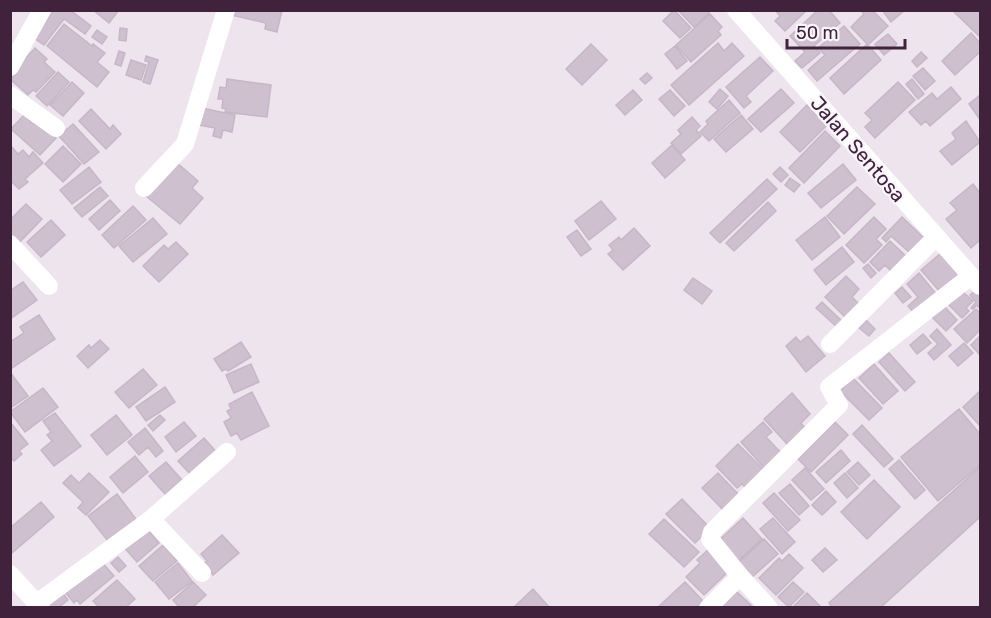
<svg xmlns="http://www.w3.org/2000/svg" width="991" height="618" font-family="Rubik,sans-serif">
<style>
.building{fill:#cec0cf;stroke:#c7b6c8;stroke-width:1.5}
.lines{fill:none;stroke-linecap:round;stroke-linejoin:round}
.street{stroke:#fff;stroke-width:18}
.labels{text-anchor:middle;stroke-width:4.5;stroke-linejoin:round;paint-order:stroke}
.street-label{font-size:20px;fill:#41223d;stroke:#f9f5fa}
</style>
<rect width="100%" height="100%" fill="#ede4ee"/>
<path class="building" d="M54,10H70L91,26L85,34L64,19L44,45L34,38Z
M93,10H119L109,23Z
M232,10H282L277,32L265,29L266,23L231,15Z
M674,10L691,28L680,38L663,21Z
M678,10H707L709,13L694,27Z
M775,10H807L785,31L775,21L780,16Z
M818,10H829L840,23L814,46L820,53L802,68L795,61L805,52L790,36Z
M861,10H872L888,26L868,45L851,27L864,14Z
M882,10H905L891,22Z
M952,10H980V37Z
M710,14L722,27L718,31L721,35L691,62L676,45Z
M64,24L92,46L93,44L105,53L97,62L109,72L97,87L47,46Z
M844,26L860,44L817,81L808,70L825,55L818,48Z
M120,28L127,29L126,41L119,40Z
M97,30L107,37L102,44L92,37Z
M971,33L980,43V52L955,75L942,61Z
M888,34L897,44L884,55L875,44Z
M718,43L724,51L732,43L744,56L689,105L671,85Z
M591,44L607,60L582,85L566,69Z
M867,44L881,60L844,94L830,78Z
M675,46L687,61L677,69L665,54Z
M35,48L47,59L44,62L55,72L36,92L33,90L28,95L10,79L16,74L13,72Z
M119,51L125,53L121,66L115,64Z
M921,52L927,58L917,67L912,61Z
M146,56L158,60L150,84L143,82L149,62L145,61Z
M760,57L773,71L746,96L751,102L744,108L726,87Z
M131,60L146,65L141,80L126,75Z
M923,68L935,81L925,90L913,76Z
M58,72L69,82L47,106L36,96Z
M647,73L652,78L645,84L640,79Z
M227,79L271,85L267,117L225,112L226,109L222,108L223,99H218L220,87L226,88Z
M912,79L924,94L918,99L906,84Z
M72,82L84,93L63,116L50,105Z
M898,82L915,100L875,138L865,127L872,120L865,113Z
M951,87L961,99L930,126L926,121L921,125L909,112L932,93L937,99Z
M720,89L728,96L717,109L709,102Z
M781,89L794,103L761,132L748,119Z
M633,90L642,100L625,115L616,105Z
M670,90L685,106L674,116L659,99Z
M980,95V117L979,118L969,104Z
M729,100L740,113L709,141L700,132L708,124L706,121Z
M807,105L827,125L800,152L780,132Z
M202,108L235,115L232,132L223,130L221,138L213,136L215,128L198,125Z
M91,109L110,129L113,125L121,134L106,149L79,121Z
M24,115L33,124L36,121L56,138L40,155L11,129Z
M741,115L753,129L726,152L714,139Z
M692,117L700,126L696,130L701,136L681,154L671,143L681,134L678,130Z
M966,121L980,142L952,165L940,151L956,139L952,133Z
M73,124L99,152L84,164L59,136Z
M825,131L840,146L804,183L789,168Z
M10,145L18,154L23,150L29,157L33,152L43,163L25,179L28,182L19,189L10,180Z
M672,145L685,160L665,178L652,163Z
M63,146L81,164L63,182L45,164Z
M176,162L198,181L192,188L203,198L180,224L146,196Z
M843,164L856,180L821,208L808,193Z
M89,167L101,182L72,204L60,190Z
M780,167L788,175L781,182L773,174Z
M790,178L800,185L794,192L785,185Z
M767,179L777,189L720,243L710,233Z
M973,184L980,193V240L971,248L946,219L957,210L950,203Z
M100,187L108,196L82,217L74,208Z
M857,187L875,204L844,234L827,216Z
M110,200L120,211L99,230L89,219Z
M601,201L616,219L589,240L575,221Z
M768,202L776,211L734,251L726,243Z
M26,204L42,219L18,244L10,237V220Z
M133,206L146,220L114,248L102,235Z
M825,217L840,237L812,260L796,240Z
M874,217L886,229L876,239L882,245L864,263L846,245Z
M902,217L924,238L910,253L891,236L886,242L882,238Z
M153,218L167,234L133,262L119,246Z
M51,220L65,235L41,257L27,242Z
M634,228L650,246L623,270L608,254L613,250L609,245L619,237L621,240Z
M577,230L591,249L581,256L567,237Z
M890,241L907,257L892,272L885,265L879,271L870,262Z
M176,242L188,254L159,282L143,266L164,245L168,249Z
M842,247L854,262L826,285L814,270Z
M941,253L961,276L941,293L921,270Z
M868,264L876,273L871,278L863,268Z
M919,273L937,295L915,314L908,306L918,297L907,284Z
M846,276L859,289L852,297L860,305L847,319L825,297Z
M693,278L712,291L702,304L684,290Z
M23,282L37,300L10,319V291Z
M902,287L911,297L903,303L895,293Z
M976,289L980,293V309L977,305L973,309L971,308L976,302L970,295Z
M962,291L973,301L966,308L969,311L962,318L946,302Z
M822,302L844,323L838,328L816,308Z
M942,304L957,320L946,331L930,315Z
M976,309L980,313V330L967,343L954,329Z
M39,315L55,339L12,368L10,365V342L24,333L20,327Z
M866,320L875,329L869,336L859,328Z
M937,329L951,345L934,360L928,353L938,344L930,336Z
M923,334L931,343L917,354L910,345Z
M808,336L825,356L806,372L786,346L796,337L800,342Z
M980,336V355L971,345Z
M100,340L109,349L88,368L77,356L89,345L91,348Z
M241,342L251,357L228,371L226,369L222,371L214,359Z
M964,343L973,353L958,366L949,356Z
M889,353L915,382L905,391L879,362Z
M251,364L259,382L234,393L226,375Z
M874,364L898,391L883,404L859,378Z
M143,369L157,385L129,408L115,392Z
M10,372L28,396L10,408Z
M853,378L882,408L869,420L840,391Z
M165,387L175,402L146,421L136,407Z
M43,388L58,407L25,432L10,412Z
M980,391V426L963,407Z
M252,392L269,426L241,440L237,433L231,436L224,422L231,418L227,411L231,409L229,404Z
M792,393L810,414L801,423L806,429L788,445L764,419Z
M959,409L980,434V465L938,501L901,457Z
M55,413L81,446L54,466L41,450L52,441L47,435L51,432L43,421Z
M116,415L132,435L107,455L91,435Z
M160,415L165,420L153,431L148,425Z
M10,422L28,444L19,451L22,454L14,461L10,457Z
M184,422L196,436L176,452L165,437Z
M763,422L772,432L766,437L784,456L767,471L741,442Z
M835,422L848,435L811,472L798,459Z
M862,425L893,459L884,467L853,434Z
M145,428L163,451L156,457L148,447L139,455L128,442Z
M204,438L219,455L193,477L178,461Z
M738,444L764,470L749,491L742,484L737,488L716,466Z
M841,450L850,461L826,483L816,472Z
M135,456L148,472L123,493L110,477Z
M899,460L925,490L915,499L889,469Z
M166,462L182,480L165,494L149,476Z
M858,462L870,475L859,485L847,472Z
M980,467V517L880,608H832L829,603Z
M805,468L824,489L811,500L792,480Z
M89,473L109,492L86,515L78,508L83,502L63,483L71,475L79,483Z
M718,473L742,498L726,513L702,488Z
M845,473L858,488L847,498L834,483Z
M874,480L900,507L867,539L841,512Z
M790,484L809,506L799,515L779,493Z
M826,491L836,502L822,515L812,505Z
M774,493L800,520L788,531L763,503Z
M117,494L136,519L108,541L88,516Z
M682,499L710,528L695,543L666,514Z
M41,502L54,517L12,553L10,528Z
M743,518L762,539L736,563L717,542Z
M773,518L795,542L782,554L760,529Z
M664,519L699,552L684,567L649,534Z
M144,525L159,543L137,562L121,544Z
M222,535L239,553L213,575L203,564L207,561L201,554Z
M764,539L778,554L751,578L737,564Z
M163,545L177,561L153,581L139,566Z
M710,548L731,569L704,595L686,577L700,563L697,560Z
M825,548L837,560L823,572L812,560Z
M789,554L803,568L776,595L759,578L779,558L782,561Z
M118,557L126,566L119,572L111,563Z
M99,559L114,576L80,604L77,600L74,603L65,592Z
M178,563L192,581L169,599L155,582Z
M117,580L135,599L125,608H97L98,606L93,601Z
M193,582L206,595L192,608H180L173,600Z
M685,582L703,601L696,608H657Z
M793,582L804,592L789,607L778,597Z
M533,589L550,608H513Z
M60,590L68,600L58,608H48L44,603Z
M736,591L754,608L714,607Z
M807,593L821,607L792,608Z"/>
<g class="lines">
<path class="street" d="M736,10L980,286
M10,67L42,10
M10,95L56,128
M144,188L185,144L226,10
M10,244L49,286
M830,344L936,237
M151,519L227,452
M10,574L41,608
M740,576L710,539L712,532L839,405L829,387L971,276
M37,603L151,519L202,573
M708,608L740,576L769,608"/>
</g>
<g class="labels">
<g class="street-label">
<text transform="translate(858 149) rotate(49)" y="7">Jalan Sentosa</text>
</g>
</g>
<rect width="991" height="618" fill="none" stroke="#41223d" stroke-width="24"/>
<path d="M787 39v9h118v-9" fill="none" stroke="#41223d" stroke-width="3"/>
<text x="796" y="39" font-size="18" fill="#41223d" stroke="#f9f5fa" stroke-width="4.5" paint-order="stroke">50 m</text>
</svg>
